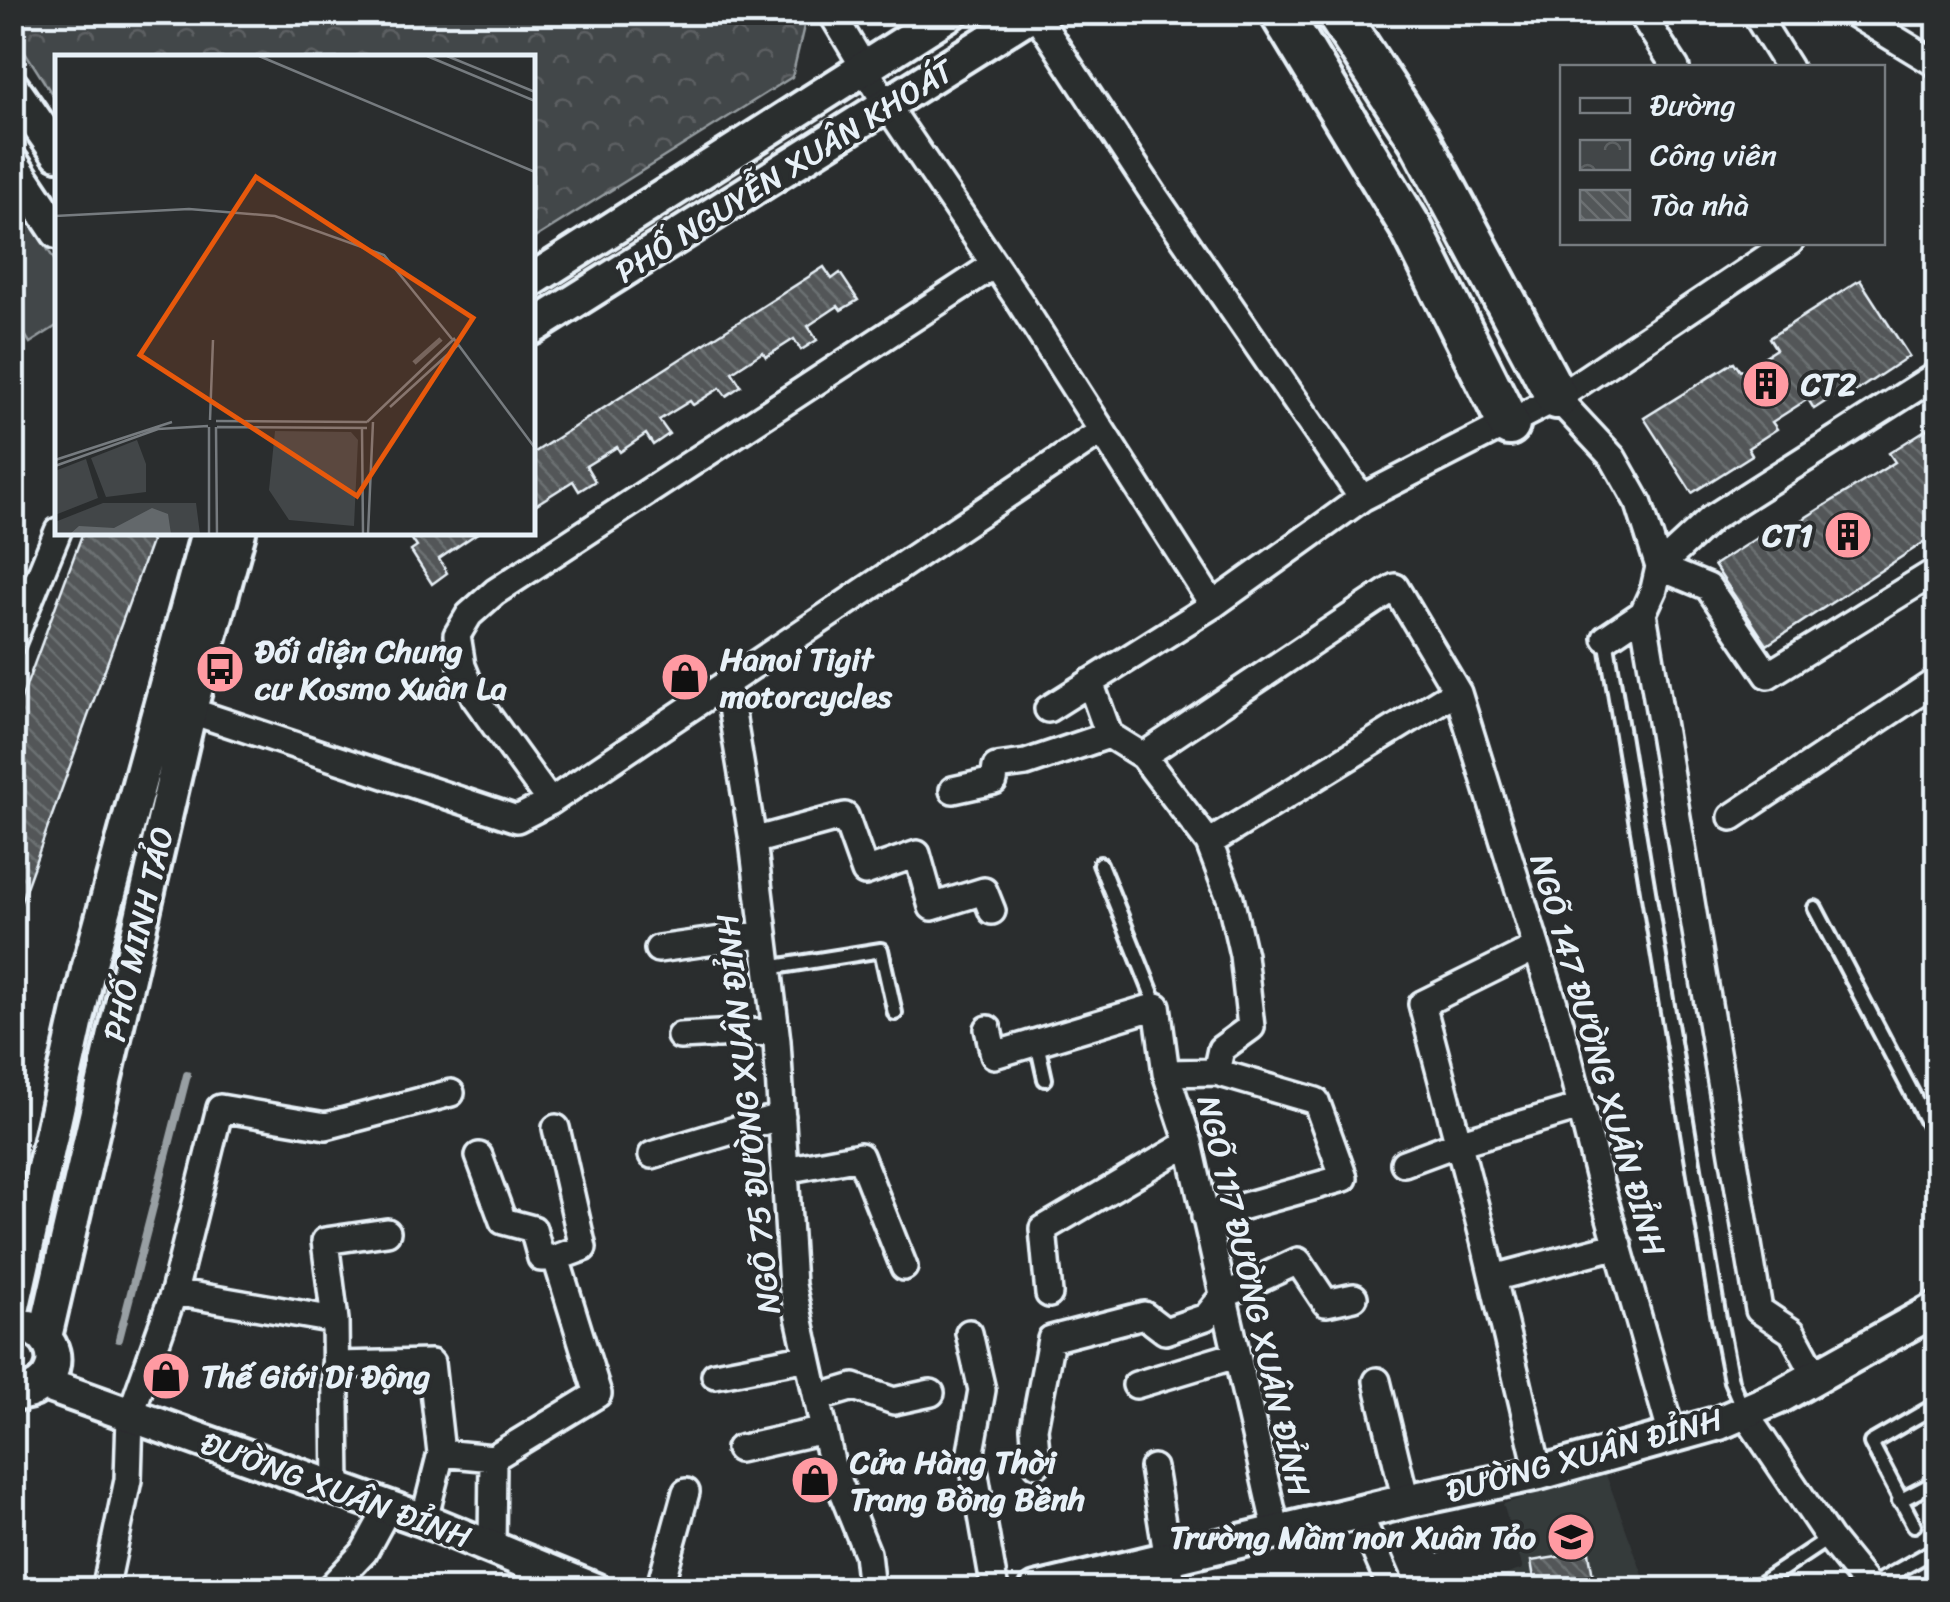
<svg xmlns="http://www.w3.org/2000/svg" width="1950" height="1602" font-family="Sriracha,sans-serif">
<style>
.built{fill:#363a3b}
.park{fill:url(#park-crowns);stroke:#959ca0;stroke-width:2.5}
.pitch{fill:#424648;stroke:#959ca0;stroke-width:2.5}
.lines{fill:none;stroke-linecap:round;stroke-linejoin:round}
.stream{stroke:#989fa3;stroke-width:8}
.building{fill:url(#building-back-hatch);stroke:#e8f1f8;stroke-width:2.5}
.service-casing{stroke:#e8f1f8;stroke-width:20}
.minor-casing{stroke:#e8f1f8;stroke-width:32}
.tertiary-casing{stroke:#e8f1f8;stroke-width:40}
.primary-casing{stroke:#e8f1f8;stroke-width:48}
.path{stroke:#e8f1f8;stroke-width:4;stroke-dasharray:2.5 8;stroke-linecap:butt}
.service{stroke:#2a2d2e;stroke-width:12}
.minor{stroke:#2a2d2e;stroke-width:25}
.tertiary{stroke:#2a2d2e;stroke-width:32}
.primary{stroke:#2a2d2e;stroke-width:40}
.labels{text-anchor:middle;stroke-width:8;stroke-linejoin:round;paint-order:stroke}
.street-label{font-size:32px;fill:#e8f1f8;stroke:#2a2d2e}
.poi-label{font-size:32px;font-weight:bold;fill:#e8f1f8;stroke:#2a2d2e;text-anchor:start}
.inset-river{fill:none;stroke:#63686b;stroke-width:5}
.inset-road{fill:none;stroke:#767b7f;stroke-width:2.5}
.view{fill:#e8590c;fill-opacity:0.15;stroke:#e8590c;stroke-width:5}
.inset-edge{fill:none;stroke:#e8f1f8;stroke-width:5}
</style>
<defs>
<pattern id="park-crowns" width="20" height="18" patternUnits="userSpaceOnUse" patternTransform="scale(2.5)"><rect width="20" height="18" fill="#424648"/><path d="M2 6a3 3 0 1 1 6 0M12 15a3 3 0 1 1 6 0" fill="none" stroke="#5d6163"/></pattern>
<pattern id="building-back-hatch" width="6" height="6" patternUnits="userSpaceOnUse" patternTransform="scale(2.5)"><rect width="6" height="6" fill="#535759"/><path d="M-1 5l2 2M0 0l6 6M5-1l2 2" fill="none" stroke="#6c7072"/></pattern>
</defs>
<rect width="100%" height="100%" fill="#2a2d2e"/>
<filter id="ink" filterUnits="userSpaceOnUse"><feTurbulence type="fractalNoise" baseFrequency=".01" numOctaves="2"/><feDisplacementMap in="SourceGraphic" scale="20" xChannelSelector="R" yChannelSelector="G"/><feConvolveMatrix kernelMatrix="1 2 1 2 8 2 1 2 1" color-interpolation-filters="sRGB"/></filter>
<g filter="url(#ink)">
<path class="built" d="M1605,1472L1648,1589H1516L1505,1575L1523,1569L1503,1504Z"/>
<path class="park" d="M13,12H796L804,26L792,77L533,239L532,58H58L57,102L13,33Z"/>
<path class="pitch" d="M31,223L57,264L58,325L30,343L13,315L12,235Z"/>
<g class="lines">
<path class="stream" d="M119,1339L187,1075"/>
</g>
<path class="building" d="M824,267L832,279L840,273L858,300L841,310L838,306L808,326L817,340L801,350L794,339L766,357L763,352L732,372L741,386L726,396L720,388L693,405L690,401L659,420L669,434L653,445L646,434L620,452L617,447L586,466L595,481L579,491L573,481L532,507V454Z
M1860,280L1909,356L1850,395L1845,389L1814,409L1808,399L1772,422L1777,429L1748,448L1752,455L1692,493L1644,418L1734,362L1740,371L1745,369L1776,349L1769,338Z
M1938,422V533L1767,645L1714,565L1777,525L1782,532L1895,462L1889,453Z
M83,532H145L151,542L15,918H12V724Z
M407,532H479L439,559L447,573L432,584L411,551L417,547Z
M1589,1552L1595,1590H1536L1531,1561Z"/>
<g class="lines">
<g class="service-casing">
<path id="service" d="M1606,638L1719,1319L1731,1381L1744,1412
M1100,864L1157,1006
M1815,908L1938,1143
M768,968L881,950L895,1013
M1037,1043L1045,1079
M1899,1501L1938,1481
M1914,1525L1871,1443L1938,1404
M1869,1587L1938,1548
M1751,1590L1829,1538"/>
</g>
<g class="minor-casing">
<path id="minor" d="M831,12L888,107L1018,299L1213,605
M1034,12L1154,195L1362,498
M1640,12L1676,68
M1754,12L1789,68
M1851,12L1938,65
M1557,398L1613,458L1639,504L1659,567L1708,587L1768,675L1938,570
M1643,613L1759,1310L1792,1332L1816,1376
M1606,638L1643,613L1654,589L1659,567L1712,518L1938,374
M12,643L58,531
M1090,682L1109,735
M727,683L753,841L777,1041L792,1285L832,1466L867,1553L871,1590
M173,705L517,819L550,802L1102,431
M1048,709L1213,605L1362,498L1557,398L1790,242
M1143,756L1395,587L1458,693L1560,1023L1600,1183L1672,1436
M953,790L994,781L996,767L1026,763L1109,735L1143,756L1209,843L1230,898L1243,955L1251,1027L1221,1049L1216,1072
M550,802L475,698L462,666L457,635L469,615L495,592L994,265
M1732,817L1938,680
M753,841L845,816L865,872L917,854L932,907L984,891L992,911
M1209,843L1443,699L1458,693
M1535,948L1422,1004L1485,1244L1539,1473
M658,949L764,934
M988,1029L994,1055L1157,1006L1166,1073L1189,1143L1277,1533
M680,1036L775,1031
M1166,1073L1216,1072L1316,1101L1344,1178L1205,1217
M556,1128L583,1248L556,1258
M652,1155L782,1116
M1404,1163L1458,1143L1580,1107
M785,1170L860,1156L904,1267
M1493,1278L1619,1245
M174,1292L335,1320
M1049,1294L1043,1229L1189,1143
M969,1333L982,1390L971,1452L995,1590
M335,1365L431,1363L441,1453L424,1520
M715,1375L808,1357
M1377,1381L1406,1501
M1136,1385L1236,1355
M817,1398L854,1387L894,1401L931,1393
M1744,1412L1829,1538L1871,1590
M739,1449L824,1430
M441,1453L493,1458L598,1394L556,1258H541L533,1229L503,1221L479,1156
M1037,1464L1034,1428L1051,1339L1144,1315L1165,1331L1206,1317L1223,1296L1298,1261L1326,1303L1354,1297
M1153,1468L1173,1590
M337,1490L335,1320L325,1241L387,1232
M1359,1514L1392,1590
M492,1548L493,1458
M105,1590L128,1480L130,1416L174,1292L220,1108L326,1126L451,1093
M328,1590L364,1552L388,1508
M659,1590L686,1492"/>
</g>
<g class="tertiary-casing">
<path id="tertiary" d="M12,87L58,153
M12,163L58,232
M532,280L952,12
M532,328L1034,12
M12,1311L88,970L208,532
M45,1337L190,709L239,532
M44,1384L424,1520L595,1590
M12,1394C56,1395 70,1345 29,1327
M1036,1590L1406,1501L1539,1473L1719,1423L1779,1397L1938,1308"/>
</g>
<g class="primary-casing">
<path id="primary" d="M1280,12L1411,228L1509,425
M1336,12L1419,139L1557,398"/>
</g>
<path class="path" d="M1422,1525L1443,1559"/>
<use href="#service" class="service"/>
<use href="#minor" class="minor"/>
<use href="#tertiary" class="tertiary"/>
<use href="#primary" class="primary"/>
</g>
</g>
<defs>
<g id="building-disc" transform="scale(2.5)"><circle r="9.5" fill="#ff9aa2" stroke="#2a2d2e"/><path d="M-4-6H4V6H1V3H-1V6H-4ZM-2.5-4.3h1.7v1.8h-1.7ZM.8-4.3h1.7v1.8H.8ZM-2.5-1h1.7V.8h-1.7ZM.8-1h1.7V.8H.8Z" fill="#111"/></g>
<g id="bus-disc" transform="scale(2.5)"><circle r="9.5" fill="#ff9aa2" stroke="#2a2d2e"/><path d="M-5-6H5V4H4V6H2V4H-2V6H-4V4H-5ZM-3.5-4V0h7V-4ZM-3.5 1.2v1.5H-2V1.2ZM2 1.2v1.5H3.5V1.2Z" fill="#111"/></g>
<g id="shop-disc" transform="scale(2.5)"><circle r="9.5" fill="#ff9aa2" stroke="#2a2d2e"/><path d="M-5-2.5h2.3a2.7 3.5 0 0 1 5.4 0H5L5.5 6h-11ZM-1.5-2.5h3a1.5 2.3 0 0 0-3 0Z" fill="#111"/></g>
<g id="school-disc" transform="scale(2.5)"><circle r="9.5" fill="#ff9aa2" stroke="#2a2d2e"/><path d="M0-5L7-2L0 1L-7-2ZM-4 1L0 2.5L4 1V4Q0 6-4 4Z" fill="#111"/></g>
</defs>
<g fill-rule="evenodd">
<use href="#building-disc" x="1766" y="384"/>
<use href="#building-disc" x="1848" y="535"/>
<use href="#bus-disc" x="220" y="669"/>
<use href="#shop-disc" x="685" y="677"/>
<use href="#shop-disc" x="166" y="1376"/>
<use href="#shop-disc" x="815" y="1480"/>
<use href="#school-disc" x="1571" y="1537"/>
</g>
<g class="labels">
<g class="street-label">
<text transform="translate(784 171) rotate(-32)" y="11">PHỐ NGUYỄN XUÂN KHOÁT</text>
<text transform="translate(138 934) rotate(-77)" y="11">PHỐ MINH TẢO</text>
<text transform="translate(1598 1055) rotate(74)" y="11">NGÕ 147 ĐƯỜNG XUÂN ĐỈNH</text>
<text transform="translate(748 1114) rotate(-96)" y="11">NGÕ 75 ĐƯỜNG XUÂN ĐỈNH</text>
<text transform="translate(1254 1296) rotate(77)" y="11">NGÕ 117 ĐƯỜNG XUÂN ĐỈNH</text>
<text transform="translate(1584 1455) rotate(-15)" y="11">ĐƯỜNG XUÂN ĐỈNH</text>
<text transform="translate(336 1490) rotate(20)" y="11">ĐƯỜNG XUÂN ĐỈNH</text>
</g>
<g class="poi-label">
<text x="1801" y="395">CT2</text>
<text x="1813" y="546" text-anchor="end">CT1</text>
<text x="255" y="662">Đối diện Chung<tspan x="255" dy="37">cư Kosmo Xuân La</tspan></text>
<text x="720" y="670">Hanoi Tigit<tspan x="720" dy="37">motorcycles</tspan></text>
<text x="201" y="1387">Thế Giới Di Động</text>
<text x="850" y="1473">Cửa Hàng Thời<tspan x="850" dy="37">Trang Bồng Bềnh</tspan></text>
<text x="1536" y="1548" text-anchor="end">Trường Mầm non Xuân Tảo</text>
</g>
</g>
<g transform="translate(55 55)">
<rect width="480" height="480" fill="#2a2d2e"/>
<path d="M82,385L91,409V437L51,442L36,403ZM31,404L43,443L0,460V416Z" fill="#424648"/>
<path d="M220,376L296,377L303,385L299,471L234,465L214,435ZM48,448H141L145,479H0V467Z" fill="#424648"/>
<path d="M97,453L113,459L116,479H15L24,471L59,473Z" fill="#63686b"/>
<path class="inset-river" d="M359,308L386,284"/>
<path class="inset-road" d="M204,1L480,117M372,1L480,46M392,1L480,37M0,161L134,154L220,161L329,200L397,284M335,352L403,290M155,365L158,285M161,366L312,367M312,367L399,284L480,393M154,372V479M161,372L162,479M162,372L312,373M307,374L308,479M0,405L117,367M0,411L103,374L153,371M313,479L318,367"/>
<path class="view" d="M201,122L418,263L302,441L85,300Z"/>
<rect width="480" height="480" class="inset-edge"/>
</g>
<rect width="1950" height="1602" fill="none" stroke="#2a2d2e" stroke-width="50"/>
<rect x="25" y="25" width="1900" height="1552" fill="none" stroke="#e8f1f8" stroke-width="4" filter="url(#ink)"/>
<rect x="1560" y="65" width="325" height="180" fill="#2a2d2e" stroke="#767b7f" stroke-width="2.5"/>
<rect x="1580" y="98" width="50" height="15" fill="#2a2d2e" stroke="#767b7f" stroke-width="2.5"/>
<text x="1650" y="115" font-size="30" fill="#e8f1f8">Đường</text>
<rect x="1580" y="140" width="50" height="30" fill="url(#park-crowns)" stroke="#767b7f" stroke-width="2.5"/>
<text x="1650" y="165" font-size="30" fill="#e8f1f8">Công viên</text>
<rect x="1580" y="190" width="50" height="30" fill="url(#building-back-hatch)" stroke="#767b7f" stroke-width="2.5"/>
<text x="1650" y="215" font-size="30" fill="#e8f1f8">Tòa nhà</text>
</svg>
